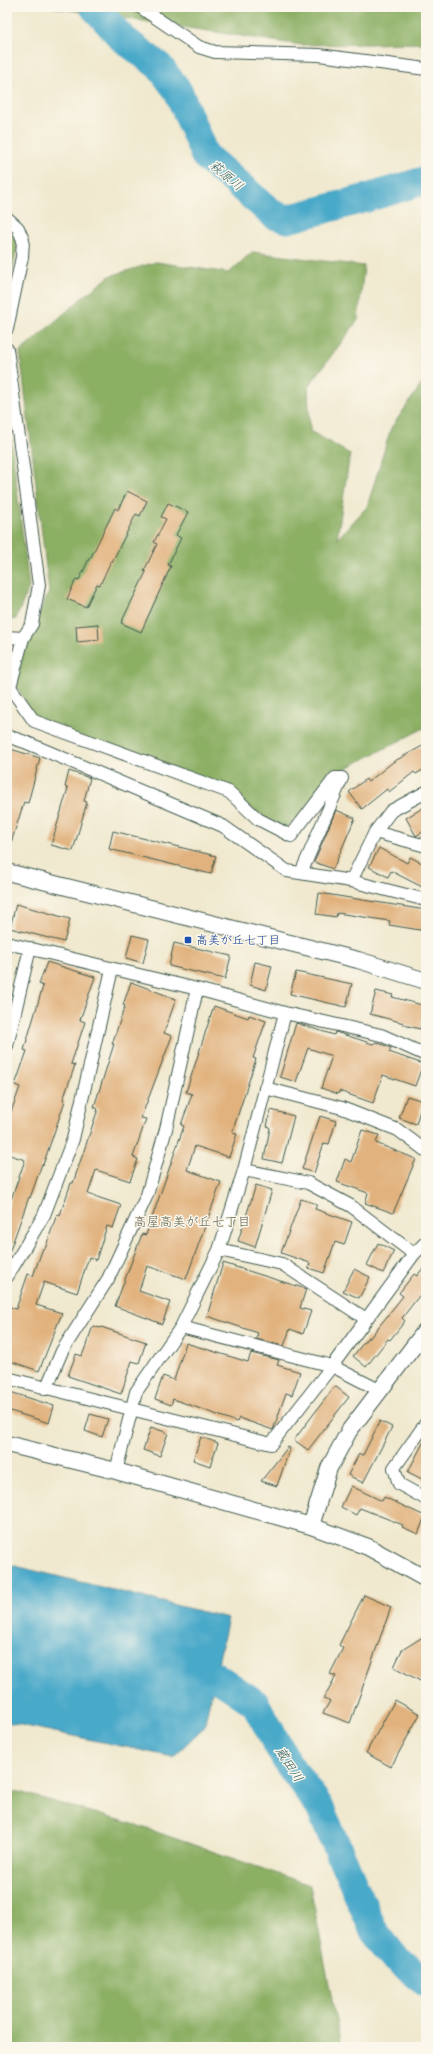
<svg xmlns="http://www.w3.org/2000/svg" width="433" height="2054" font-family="'Playpen Sans','Klee One',sans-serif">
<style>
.forest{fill:#8baf64;stroke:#55764c}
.water{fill:#4aa9c9;stroke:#34737e}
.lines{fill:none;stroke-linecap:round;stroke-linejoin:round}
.river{stroke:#4aa9c9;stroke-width:29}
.building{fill:#e1b27e}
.minor-casing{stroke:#3e574b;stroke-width:14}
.tertiary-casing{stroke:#3e574b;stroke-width:18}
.minor{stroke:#fff;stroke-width:12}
.tertiary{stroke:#fff;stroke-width:16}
.transit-dot{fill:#1a4fb4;stroke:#fbf7ec;stroke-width:1.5}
.labels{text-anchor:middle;stroke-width:3;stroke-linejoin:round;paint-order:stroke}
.transit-label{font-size:12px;fill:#164399;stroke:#fbf7ec;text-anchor:start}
.water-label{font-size:13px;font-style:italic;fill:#2c5d61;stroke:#fbf7ec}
.neighbourhood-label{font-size:13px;fill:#63664e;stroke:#fbf7ec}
</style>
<rect width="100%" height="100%" fill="#fbf7ec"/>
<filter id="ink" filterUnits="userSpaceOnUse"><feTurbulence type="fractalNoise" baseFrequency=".025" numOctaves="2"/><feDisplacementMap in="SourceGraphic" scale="8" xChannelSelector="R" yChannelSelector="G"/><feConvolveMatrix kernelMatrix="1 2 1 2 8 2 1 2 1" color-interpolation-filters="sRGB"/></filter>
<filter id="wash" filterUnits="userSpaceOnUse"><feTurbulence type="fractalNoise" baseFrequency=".012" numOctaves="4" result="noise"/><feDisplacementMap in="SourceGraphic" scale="16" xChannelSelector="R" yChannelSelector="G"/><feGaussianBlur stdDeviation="0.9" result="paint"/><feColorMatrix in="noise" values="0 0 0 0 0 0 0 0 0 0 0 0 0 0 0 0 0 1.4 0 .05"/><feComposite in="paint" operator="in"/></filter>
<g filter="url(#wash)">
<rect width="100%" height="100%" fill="#f0e9cf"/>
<path class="forest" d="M50,7H426V43L301,45Z
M7,229L18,243L7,295Z
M252,252L364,266L358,320L308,387L310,431L350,454L337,539L367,507L391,428L426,378V727L339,772L283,832L227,795L35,722L11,674L49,592L20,352L83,297L110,276L156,262L229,273Z
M7,407L29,587L16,619L7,620Z
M7,1792H19L133,1824L310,1885L341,2047H7Z"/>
<path class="water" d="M7,1564L228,1618L204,1727L173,1757L7,1722Z"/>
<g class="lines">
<path class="river" d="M94,7L122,38L159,66L178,91L205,156L274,215L288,219L367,198L426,180
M176,1666L215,1676L255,1703L287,1762L319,1806L374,1931L396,1959L426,1982"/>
</g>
<g id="blocks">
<path class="building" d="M127,491L147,501L140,516L136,514L112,562L111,561L100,585L97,584L86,607L67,599L76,579L79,580L90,557H91L115,508L118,510Z
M168,503L188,512L176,535L181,538L168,565L171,566L141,632L121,623L146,572L144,571L157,544L154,542L166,519L161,517Z
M98,624L99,640L77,642L76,626Z
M426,744V768L416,774L414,772L389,792L387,789L362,809L349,792L366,779L368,782L393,762Z
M7,748L40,758L28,803L24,802L10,846L7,845Z
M69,771L90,778L84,801L87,802L73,851L51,845L68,788L65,787Z
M426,806V830L416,836L406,818Z
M336,810L355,818L333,869L314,862Z
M113,831L216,856L211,874L109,849Z
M379,848L407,863L410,857L426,865V889L391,871L388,877L369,867Z
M319,893L426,910V931L389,925L390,921L337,913L336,917L316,914Z
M16,904L70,919L64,942L10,928Z
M132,935L149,939L143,963L126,958Z
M174,943L231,956L225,979L169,966Z
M47,962L95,977L80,1020L85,1022L71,1064L75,1065L63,1100L65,1101L43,1165L42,1164L30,1198L29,1197L9,1253H7V1211L25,1160L7,1154V1123L20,1087L15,1085L27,1051L24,1050L43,986L39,984Z
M255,962L272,966L266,990L250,985Z
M296,972L352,984L346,1007L290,994Z
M131,982L176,999L164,1033L172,1036L141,1118L146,1119L133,1157L138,1159L130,1181L96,1170L88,1194L121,1205L113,1228L107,1226L96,1260L89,1257L77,1293L44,1282L36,1305L62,1313L39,1371L7,1360V1306L16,1309L28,1274L33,1276L43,1248L45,1249L57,1214L60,1215L71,1183H73L98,1109L94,1107L114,1044H112L125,1006L123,1005Z
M376,991L393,995L392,997L426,1006L420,1029L404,1025V1023L370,1014Z
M214,1006L248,1018L249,1015L266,1021L253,1058L256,1059L232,1133L237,1134L229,1157L195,1146L187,1170L221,1182L186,1279L147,1266L139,1291L170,1302L162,1324L115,1306L142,1234L146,1235L184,1126L181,1125L192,1094L186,1092Z
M296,1023L334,1035L335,1032L342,1034L373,1044L376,1042L391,1048L389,1052L423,1064L415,1086L383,1075L373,1103L339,1091L338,1094L321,1088L332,1056L308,1048L296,1082L280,1077Z
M407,1096L423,1101L416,1124L399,1118Z
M271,1110L294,1116L282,1163L264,1159L270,1128L267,1126Z
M320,1116L336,1121L329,1144L324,1143L314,1173L302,1169Z
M362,1130L379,1135L376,1143L416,1159L393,1213L365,1203L368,1193L337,1182L345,1159L351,1162Z
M256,1185L272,1190L255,1247L238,1241Z
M301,1199L317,1204L315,1209L352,1222L344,1245L335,1242L324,1273L308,1268L310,1263L281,1253Z
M378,1243L394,1251L383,1273L367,1265Z
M223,1263L306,1289L300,1308L311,1311L303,1334L290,1329L284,1346L256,1339L258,1333L207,1316Z
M426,1264V1287L402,1318L405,1321L390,1340L388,1339L366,1367L353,1356L368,1337L369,1339L403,1296L399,1293L414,1274L417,1276Z
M354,1269L370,1277L359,1298L343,1291Z
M93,1326L100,1328L101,1327L146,1342L139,1363L132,1361L121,1394L68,1376L76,1354L82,1356Z
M186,1343L248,1362L251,1353L279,1360L277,1365L300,1372L292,1395L286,1393L273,1430L239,1418L237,1422L173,1399L171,1405L155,1399L163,1376L174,1380Z
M335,1386L349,1397L308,1450L294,1440Z
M7,1391L54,1406L49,1423L7,1410Z
M90,1414L108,1419L102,1437L85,1431Z
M380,1421L392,1427L363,1483L348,1475L359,1454L363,1455Z
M151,1427L168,1433L160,1456L143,1450Z
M201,1437L218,1443L210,1466L193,1460Z
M426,1437V1481L408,1472Z
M288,1447L290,1448L277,1486L261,1481Z
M351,1486L382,1501L384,1497L425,1516L418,1534L402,1527L403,1525L360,1508L356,1515L341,1507Z
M364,1595L391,1607L350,1723L323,1713L330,1701L323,1699L336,1676L330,1674L343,1648L339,1645Z
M426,1635V1684L394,1667L402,1650Z
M395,1700L420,1714L391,1767L366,1753Z"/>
</g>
</g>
<g filter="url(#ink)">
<use href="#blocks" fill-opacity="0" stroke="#3e574b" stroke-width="1"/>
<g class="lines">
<g class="minor-casing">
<path id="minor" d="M140,7L199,47L215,52L319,55L426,69
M7,218L18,228L23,240L22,257L7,329
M7,349L39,585L32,624L23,638L7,637
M23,638L10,687L34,721L229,792L258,819L291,836L335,778H342L301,873
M7,736L25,742L223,826L287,871L351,881L426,900
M375,832L426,846
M351,881L375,832L391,811L426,792
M7,943L197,989L285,1013L381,1035L426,1055
M7,1046L30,948
M265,1088L342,1108L398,1130L426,1151
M244,1170L308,1183L351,1206L414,1254
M219,1250L282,1264L366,1319
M7,1277L44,1215L73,1139L112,969
M181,1327L332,1366L379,1390
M7,1378L271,1444L332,1366L414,1254L426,1242
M46,1389L62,1351L108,1279L147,1195L166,1129L197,989
M426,1423L394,1468L399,1484L426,1499
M116,1471L136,1392L181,1327L219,1250L244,1170L285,1013"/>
</g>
<g class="tertiary-casing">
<path id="tertiary" d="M7,872L358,960L426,981
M7,1444L116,1471L311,1526L368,1547L426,1579
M311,1526L329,1468L349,1431L426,1330"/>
</g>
<use href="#minor" class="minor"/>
<use href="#tertiary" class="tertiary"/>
</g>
</g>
<rect class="transit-dot" x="184" y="936" width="8" height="8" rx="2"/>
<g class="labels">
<g class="transit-label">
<text x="196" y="944">高美が丘七丁目</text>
</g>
<g class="water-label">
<text transform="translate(227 175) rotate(40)" y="5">萩原川</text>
<text transform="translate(290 1764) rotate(57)" y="5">蔵田川</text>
</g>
<g class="neighbourhood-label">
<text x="192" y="1226">高屋高美が丘七丁目</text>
</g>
</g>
<rect width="433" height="2054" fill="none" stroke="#fbf7ec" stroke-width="24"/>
</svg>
